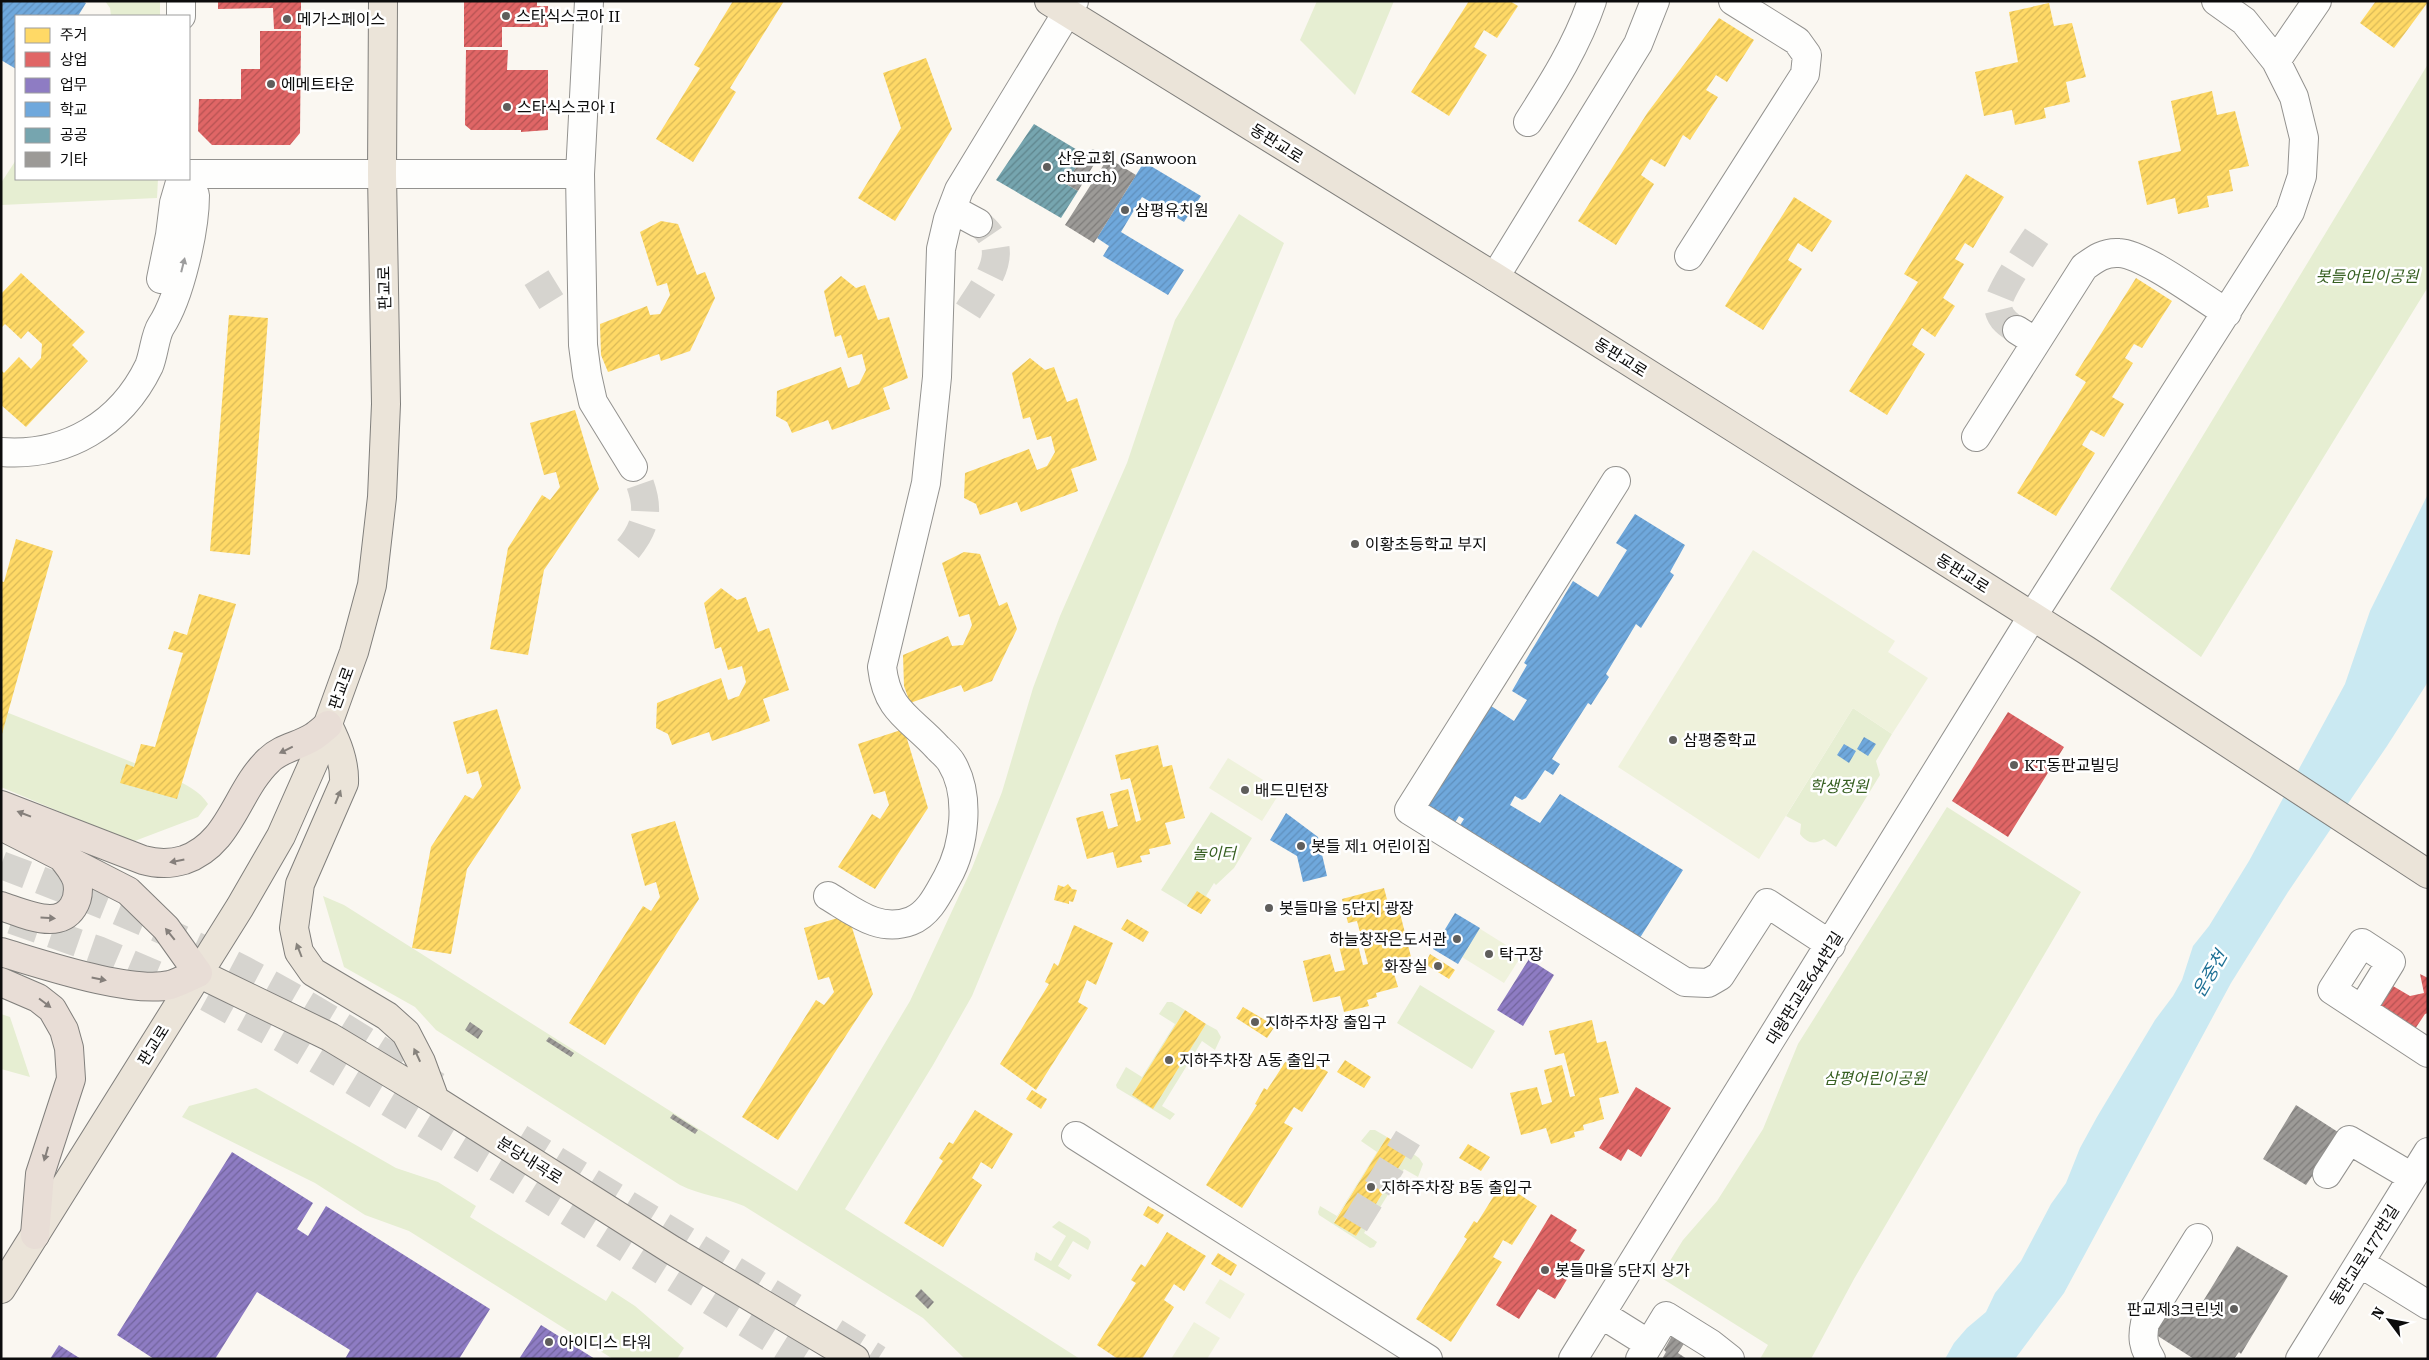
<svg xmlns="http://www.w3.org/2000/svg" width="2429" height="1360" font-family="'Roboto Serif','Noto Sans KR',serif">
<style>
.green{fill:#e6eed2}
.pitch{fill:#eff2dc}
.water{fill:#cae9f2}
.homes{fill:url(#homes-hatch)}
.shops{fill:url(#shops-hatch)}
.offices{fill:url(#offices-hatch)}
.schools{fill:url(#schools-hatch)}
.public{fill:url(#public-hatch)}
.building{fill:url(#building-hatch)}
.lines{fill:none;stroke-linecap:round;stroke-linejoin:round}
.minor-tunnel{stroke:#d6d4cf;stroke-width:28;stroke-dasharray:28 14;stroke-linecap:butt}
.highway-tunnel{stroke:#d6d4cf;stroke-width:28;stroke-dasharray:28 14;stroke-linecap:butt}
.minor-casing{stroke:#93928f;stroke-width:30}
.major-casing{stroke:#807f7c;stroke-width:30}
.highway-casing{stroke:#807f7c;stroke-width:30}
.minor{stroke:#fefefd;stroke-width:28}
.major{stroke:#ebe4d9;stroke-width:28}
.highway{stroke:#e8ddd6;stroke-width:28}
.oneway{fill:#9d9d9d}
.oneway2{fill:#857f7b}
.oneway3{fill:#87837d}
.poi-dot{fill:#5f5e5c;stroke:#fff;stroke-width:2}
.labels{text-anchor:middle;stroke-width:5;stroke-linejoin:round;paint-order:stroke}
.poi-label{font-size:16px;fill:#0c0c0c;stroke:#fff;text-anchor:start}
.street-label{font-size:16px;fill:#0c0c0c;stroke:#fff}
.park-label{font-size:16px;font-style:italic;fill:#365f21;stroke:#fff}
.water-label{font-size:18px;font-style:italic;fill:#1e7095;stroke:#fff}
</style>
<defs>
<pattern id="homes-hatch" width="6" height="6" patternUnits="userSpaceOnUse" patternTransform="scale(1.25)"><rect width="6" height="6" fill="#ffd966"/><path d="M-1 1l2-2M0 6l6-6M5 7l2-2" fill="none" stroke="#d9b957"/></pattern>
<pattern id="shops-hatch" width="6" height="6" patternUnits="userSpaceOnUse" patternTransform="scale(1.25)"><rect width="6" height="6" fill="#e06666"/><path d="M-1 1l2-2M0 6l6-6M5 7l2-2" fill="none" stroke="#b45252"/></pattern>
<pattern id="offices-hatch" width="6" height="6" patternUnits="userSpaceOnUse" patternTransform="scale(1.25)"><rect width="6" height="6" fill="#8e7cc3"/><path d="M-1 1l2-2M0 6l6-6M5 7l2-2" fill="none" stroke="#72649d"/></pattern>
<pattern id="schools-hatch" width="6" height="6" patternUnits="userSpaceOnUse" patternTransform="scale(1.25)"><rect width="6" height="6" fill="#6fa8dc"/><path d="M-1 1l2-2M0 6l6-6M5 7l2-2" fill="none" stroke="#5f8fbc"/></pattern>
<pattern id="public-hatch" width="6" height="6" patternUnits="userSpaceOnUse" patternTransform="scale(1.25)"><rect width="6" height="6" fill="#76a5af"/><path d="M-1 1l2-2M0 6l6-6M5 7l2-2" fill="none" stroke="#5f858d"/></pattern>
<pattern id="building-hatch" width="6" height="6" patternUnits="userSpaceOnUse" patternTransform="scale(1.25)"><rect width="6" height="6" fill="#9c9a97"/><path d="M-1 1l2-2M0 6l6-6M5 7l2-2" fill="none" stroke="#7e7c7a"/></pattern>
</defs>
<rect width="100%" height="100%" fill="#faf7f1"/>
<path class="green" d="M105,1H160V16H111L110,8Z
M1317,1H1394L1355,95L1300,40Z
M2428,64V287L2201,657L2110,589Z
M16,160V179H158L157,198L1,205V183Z
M1239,214L1284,243L972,996L933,1065L845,1209L1080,1359H965L923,1318L744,1206C723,1197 700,1195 680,1185L436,1030L415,1007L344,967L323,896L344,905L797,1191L910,1001L972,868L1002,792L1033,688L1060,616L1127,463L1175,320Z
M1853,708L1892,734L1876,761L1880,775L1836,847L1824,839C1814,845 1807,843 1800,834L1801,824L1786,816Z
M1,710L172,778C185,784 200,791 208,804L198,817L132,842L1,787Z
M1947,807L2081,892L1854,1279L1811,1359H1760L1768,1345L1660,1277L1683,1240L1717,1201L1763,1129L1798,1044Z
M1211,812L1252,838L1234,868L1216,885L1214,883L1206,896L1211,900L1201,914L1161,890Z
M1420,985L1495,1031L1472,1069L1397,1023Z
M1167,1002H1172L1185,1010L1132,1095L1153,1108L1206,1024L1217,1030L1221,1037L1215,1050L1202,1041L1162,1106L1175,1114L1170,1120L1117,1088L1116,1085L1126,1067L1142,1077L1175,1024L1159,1014Z
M1,1014L10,1017L30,1077L1,1069Z
M256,1088L396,1168L438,1182L476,1206L470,1217L606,1301L612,1291L635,1306L684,1348L677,1359H613L409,1231L365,1215L315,1183L182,1117L189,1106Z
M1370,1130H1375L1387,1137L1334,1222L1356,1236L1409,1151L1419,1158L1423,1164L1418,1177L1404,1169L1364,1233L1377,1242L1374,1247L1370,1248L1319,1215L1318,1212L1320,1206L1337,1216L1377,1152L1361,1141Z
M1059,1221L1088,1238L1091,1242L1088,1250L1073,1241L1058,1266L1072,1275L1069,1280L1034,1260L1036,1252L1051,1261L1066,1236L1052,1227Z"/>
<path class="pitch" d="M1753,550L1895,641L1888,652L1928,678L1892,734L1853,708L1759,859L1618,767Z
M1228,758L1281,791L1262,821L1209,788Z
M1474,925L1522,955L1504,983L1457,954Z
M1220,1279L1245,1294L1230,1319L1205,1303Z
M1194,1322L1220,1338L1207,1359H1171Z"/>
<path class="water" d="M2428,494V681L2426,685L2387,746L2288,892L2231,983L2064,1293L2015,1359H1945L1954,1343L1967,1328L1986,1312L1995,1293L2021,1261L2051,1204L2066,1183L2080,1148L2097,1117L2155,1020L2173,996L2182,980L2193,946L2209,926L2249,861L2345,684L2370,611Z"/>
<path class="homes" d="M733,1H784L730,88L736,92L693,162L656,139L700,68L694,65Z
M1469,1H1510L1518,6L1497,38L1484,30L1474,47L1487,55L1449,116L1411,92Z
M2376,1H2428V2L2394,48L2360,23Z
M2049,3L2054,26L2072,23L2086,77L2066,82L2070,102L2044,108L2046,118L2015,125L2012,110L1984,116L1975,72L2018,62L2009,12Z
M1719,18L1754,40L1727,82L1716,75L1706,90L1718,97L1690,140L1683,135L1665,167L1651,159L1641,175L1654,184L1616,245L1578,221L1648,112Z
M926,58L952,129L895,221L858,198L901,128L883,73Z
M2212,91L2217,115L2235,111L2249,166L2229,170L2233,191L2207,196L2209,207L2178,214L2175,198L2147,205L2138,161L2181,151L2171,101Z
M1966,174L2004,197L1973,248L1965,243L1955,259L1964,264L1943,298L1955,306L1935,337L1922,328L1912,345L1925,354L1887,415L1849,391L1918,282L1904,274Z
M1794,197L1832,221L1812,252L1798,243L1788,260L1802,269L1763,330L1725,306Z
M661,221L678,224L697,275L705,272L715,298L690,351L661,361L659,354L608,372L601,355L600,324L647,306L650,315L660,314L670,295L667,283L657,286L640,232Z
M21,273L85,332L72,345L88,361L26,427L1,405V370L4,373L19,357L31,369L41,358L42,344L28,331L21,339L5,324L1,328V294Z
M841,276L856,288L865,285L878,320L889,317L908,378L883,388L890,409L832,430L828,420L792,433L787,422L776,416L777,391L841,367L848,388L859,384L866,370L862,354L848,358L841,335L835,337L824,291Z
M2136,278L2172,301L2142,348L2134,344L2125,358L2133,363L2112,397L2124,404L2104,437L2091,430L2082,445L2095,453L2056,516L2017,493L2086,382L2075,375Z
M229,315L268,318L250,555L210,551Z
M1030,358L1045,370L1054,367L1067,402L1077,398L1097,460L1071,469L1078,491L1021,512L1017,502L980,515L976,504L964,498L965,473L1029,449L1037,470L1047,466L1055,452L1051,436L1037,440L1030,417L1023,419L1012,373Z
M575,410L599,489L544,570L528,655L490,649L508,548L542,495L550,500L560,487L556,472L544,475L530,423Z
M16,539L53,551L2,734L1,581L4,582Z
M964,552L980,554L999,606L1007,602L1017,629L992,681L964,692L961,685L910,703L904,686L903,655L948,636L952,646L963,645L972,625L969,614L959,617L942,563Z
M721,588L737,600L746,597L758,632L769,628L789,690L763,699L770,721L712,741L709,732L672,745L668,734L656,728L657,703L721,678L728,700L739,696L746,682L742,666L728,670L721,647L715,649L704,603Z
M199,594L236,604L177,799L120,783L126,764L134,767L141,744L155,747L183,653L168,649L174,631L187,635Z
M497,709L521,788L467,869L451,954L412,948L431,847L465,795L473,799L482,786L478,771L467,774L453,722Z
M904,729L928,808L875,889L838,867L872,814L880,819L889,805L885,791L874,794L858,744Z
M1158,745L1163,767L1172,765L1185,818L1165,823L1171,844L1149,849L1150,854L1140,856L1142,862L1117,868L1113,852L1087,859L1076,818L1103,811L1108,829L1118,826L1110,794L1128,789L1136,822L1141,820L1130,778L1121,780L1115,755Z
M675,821L699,899L605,1045L569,1023L643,906L651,911L660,897L656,882L645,886L631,834Z
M1068,884L1072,889L1077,890L1073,902L1069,901V904L1054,900L1058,885L1064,887Z
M1384,888L1390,911L1399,909L1412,961L1392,967L1398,987L1376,993L1377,997L1367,1000L1369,1006L1344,1012L1340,996L1313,1002L1303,961L1330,954L1335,972L1345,970L1337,938L1355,933L1363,965L1368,964L1357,921L1348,923L1342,899Z
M1197,891L1211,900L1201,914L1187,906Z
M848,915L873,994L778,1140L742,1117L816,1000L824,1005L834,992L829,977L818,980L804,928Z
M1127,919L1149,932L1143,942L1121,929Z
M1074,925L1113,943L1096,985L1087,980L1078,1002L1088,1008L1036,1090L1000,1064L1049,984L1045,982L1054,963L1058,966Z
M1430,954L1455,970L1449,979L1425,964Z
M1243,1007L1275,1026L1267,1038L1236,1018Z
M1185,1010L1206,1024L1153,1109L1132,1095Z
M1592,1020L1597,1043L1606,1041L1619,1093L1599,1098L1604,1119L1583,1125L1584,1130L1574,1132L1575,1137L1551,1144L1546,1128L1521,1135L1510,1093L1537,1087L1542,1105L1552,1102L1544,1070L1562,1065L1570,1097L1575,1096L1564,1053L1555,1055L1549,1031Z
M1293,1050L1328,1072L1302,1112L1294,1107L1284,1123L1293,1128L1242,1208L1206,1185L1257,1105L1255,1104L1264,1088L1267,1090Z
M1345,1060L1371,1077L1364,1088L1337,1072Z
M1032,1090L1047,1099L1041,1109L1026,1099Z
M975,1110L1013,1134L992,1169L981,1162L972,1178L982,1185L943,1247L904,1223L943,1161L939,1158L949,1142L953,1144Z
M1387,1137L1409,1151L1356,1236L1334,1223Z
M1468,1144L1490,1157L1481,1171L1459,1158Z
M1502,1183L1537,1206L1512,1245L1503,1240L1493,1257L1502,1262L1451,1342L1416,1319L1467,1239L1464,1237L1474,1221L1477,1223Z
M1148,1206L1164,1215L1158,1224L1143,1215Z
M1167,1232L1206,1256L1184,1291L1174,1284L1164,1300L1174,1307L1142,1359H1118L1097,1345L1136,1283L1131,1280L1141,1264L1145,1267Z
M1218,1253L1237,1265L1231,1276L1211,1264Z"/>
<path class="shops" d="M218,1H301V29H274L273,8L218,9Z
M464,1H537V6H548V27H502V47H464Z
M260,31H301L300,133L290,145H212L198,131L199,99H241V69H260Z
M466,50H508L507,70H548V130L521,132V130H471L465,125Z
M2008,712L2064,747L2008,837L1952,801Z
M2369,972L2410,996L2424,993L2420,974L2428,978V1013L2425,1014L2413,1032L2379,1006Z
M1636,1087L1671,1108L1641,1157L1628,1149L1621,1161L1599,1148Z
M1551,1214L1577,1230L1570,1241L1585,1250L1555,1299L1538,1289L1519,1319L1496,1305Z"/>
<path class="offices" d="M1529,959L1554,975L1523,1026L1497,1010Z
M232,1152L313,1203L297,1229L308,1236L326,1206L490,1309L459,1359H345L350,1350L257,1292L215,1359H154L117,1335Z
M541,1325L595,1359H519Z
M59,1345L81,1359H50Z"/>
<path class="schools" d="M1,1H82L86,3L78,16H16V69L1,60Z
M1144,162L1201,196L1184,222L1142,197L1121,232L1184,270L1168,295L1103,256L1109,246L1097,238Z
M1635,514L1685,545L1670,572L1674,575L1641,628L1636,624L1606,674L1609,677L1591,705L1588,703L1552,759L1560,764L1553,775L1545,770L1526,798L1522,800L1515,796L1510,805L1540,823L1560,794L1683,870L1636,944L1514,866L1517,861L1489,842L1485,848L1457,830L1464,819L1459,816L1451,829L1420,810L1488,704L1514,721L1527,700L1512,691L1527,665L1524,663L1573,581L1598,597L1627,550L1616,543Z
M1864,737L1876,744L1868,756L1857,749Z
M1844,744L1856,751L1849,763L1837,755Z
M1286,813L1318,837L1327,876L1303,882L1297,856L1270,840Z
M1455,913L1480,928L1458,964L1433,949Z"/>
<path class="public" d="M1034,124L1084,154L1066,184L1078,191L1061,218L996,180Z"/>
<path class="building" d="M1093,149L1098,152L1096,161L1078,191L1066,184L1084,154Z
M1108,158L1136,175L1094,243L1065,225Z
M470,1022L483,1031L478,1039L465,1030Z
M549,1037L574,1053L571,1057L546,1041Z
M2296,1105L2341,1134L2306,1185L2263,1159Z
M673,1114L698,1130L695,1134L670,1118Z
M2237,1246L2288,1276L2241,1354L2239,1352L2234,1359H2194L2150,1331L2169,1301L2194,1316Z
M921,1289L934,1302L928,1309L915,1296Z
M1673,1334L1685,1342L1678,1353L1687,1359H1662L1666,1352L1664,1350Z"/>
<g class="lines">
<path class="minor-tunnel" d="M532,297L561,279
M968,311C986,282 1015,250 978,223
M2017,330C2007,324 1999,318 1998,306C1997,293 2031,245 2040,231
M628,549C652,520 648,500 633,467
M1355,1224L1408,1138"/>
<path class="highway-tunnel" d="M1,865C83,896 167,929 244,970C312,1005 375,1047 439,1087
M12,920L98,950L197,992L281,1038L506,1173L803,1359
M520,1138L796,1308
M835,1332L878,1359"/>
<g class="minor-casing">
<path id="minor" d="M181,1V16
M2276,61L2317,1
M1528,122C1553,83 1577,45 1592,1
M189,174H580L589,1
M580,174L583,345L587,375L593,402L633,467
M952,209L978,223
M1689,256L1805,74L1807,55L1797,41L1733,1
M1495,277L1638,44L1655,1
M161,279L170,235L174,203L181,179
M2017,330L2036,342
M1976,437L2084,267C2095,259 2104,252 2119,253C2144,254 2204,299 2227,313
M1,452C66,457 121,424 149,366C154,354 155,335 161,326C180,297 195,230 195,195L183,179
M1616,481L1409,810L1685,982L1708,983L1720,976L1767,903L1831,945
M828,896C855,912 879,933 911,921C929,914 938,894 947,878C965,846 971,794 951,762C948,757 942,752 938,748C911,718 887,712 882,667L926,483L937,377L941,249L948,219L959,190L1074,1
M2362,1009L2391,962L2362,943L2332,990L2428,1053
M1076,1136L1428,1359
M2327,1174L2349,1140L2412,1177
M2360,1263L2428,1305
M1601,1314L1649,1344
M1573,1359L2032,617L2290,212L2302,176L2304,138L2294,97L2276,61L2244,21L2216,1
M1640,1359L1666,1316L1711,1344L1730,1359
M2151,1359C2143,1347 2142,1337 2145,1323L2198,1238
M2300,1359L2428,1152"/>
</g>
<g class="major-casing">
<path id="major" d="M1049,1L1495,277L2086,650L2428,874
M328,725C337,743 345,762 344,783L300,884L294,928L299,952L313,972L387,1016L406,1033L421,1062L435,1100
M198,973L330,1037L435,1100L672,1250L855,1359
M1,1289L240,907L281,836L316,757L354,652L372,585L382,497L386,404L382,174L383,1"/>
</g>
<g class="highway-casing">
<path id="highway" d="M1,805L143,860C157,864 171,864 184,860C231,844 236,791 269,760C281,748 299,746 313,737C318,734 323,729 328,725
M1,826L128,891L166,928L198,973C189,977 180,982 170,985C130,994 42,964 1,952
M1,906C16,911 34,919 50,919C71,919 81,900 77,881C74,871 67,863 60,855
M1,982L38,998L52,1009L64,1030L69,1048L71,1079L40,1174L35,1235"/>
</g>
<use href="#minor" class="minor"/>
<use href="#major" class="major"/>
<use href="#highway" class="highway"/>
</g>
<defs><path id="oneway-solid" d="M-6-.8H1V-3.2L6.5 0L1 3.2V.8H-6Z" transform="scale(1.25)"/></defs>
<use class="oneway" href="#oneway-solid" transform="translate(183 265) rotate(-76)"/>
<g class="oneway2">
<use href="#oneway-solid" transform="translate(286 750) rotate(154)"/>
<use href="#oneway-solid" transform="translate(24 814) rotate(-159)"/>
<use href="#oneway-solid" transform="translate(177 861) rotate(169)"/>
<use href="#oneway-solid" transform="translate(48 918) rotate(3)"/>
<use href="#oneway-solid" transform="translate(170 934) rotate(-129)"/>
<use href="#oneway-solid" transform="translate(99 979) rotate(11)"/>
<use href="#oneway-solid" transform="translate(45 1003) rotate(37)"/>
<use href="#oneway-solid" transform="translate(46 1154) rotate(106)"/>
</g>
<g class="oneway3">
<use href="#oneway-solid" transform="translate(338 797) rotate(-68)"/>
<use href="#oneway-solid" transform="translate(299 950) rotate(-111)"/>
<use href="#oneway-solid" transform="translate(417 1055) rotate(-115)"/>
</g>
<g class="poi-dot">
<circle cx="506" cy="16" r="5"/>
<circle cx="287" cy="19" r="5"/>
<circle cx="271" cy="84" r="5"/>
<circle cx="507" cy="107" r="5"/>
<circle cx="1047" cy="167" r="5"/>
<circle cx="1125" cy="210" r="5"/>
<circle cx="1355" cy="544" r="5"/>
<circle cx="1673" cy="740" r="5"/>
<circle cx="2014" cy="765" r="5"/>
<circle cx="1245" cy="790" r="5"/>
<circle cx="1301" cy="846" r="5"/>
<circle cx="1269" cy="908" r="5"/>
<circle cx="1457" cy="939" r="5"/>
<circle cx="1489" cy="954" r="5"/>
<circle cx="1438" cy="966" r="5"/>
<circle cx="1255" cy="1022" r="5"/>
<circle cx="1169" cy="1060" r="5"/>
<circle cx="1371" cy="1187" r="5"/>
<circle cx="1545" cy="1270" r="5"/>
<circle cx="2234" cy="1309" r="5"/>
<circle cx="549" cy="1342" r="5"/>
</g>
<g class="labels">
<g class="poi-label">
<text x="516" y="22">스타식스코아 II</text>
<text x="297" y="25">메가스페이스</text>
<text x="281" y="90">에메트타운</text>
<text x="517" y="113">스타식스코아 I</text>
<text x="1057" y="164">산운교회 (Sanwoon<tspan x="1057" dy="18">church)</tspan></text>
<text x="1135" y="216">삼평유치원</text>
<text x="1365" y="550">이황초등학교 부지</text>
<text x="1683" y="746">삼평중학교</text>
<text x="2024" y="771">KT동판교빌딩</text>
<text x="1255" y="796">배드민턴장</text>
<text x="1311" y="852">봇들 제1 어린이집</text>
<text x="1279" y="914">봇들마을 5단지 광장</text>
<text x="1447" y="945" text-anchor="end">하늘창작은도서관</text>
<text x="1499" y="960">탁구장</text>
<text x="1428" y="972" text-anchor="end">화장실</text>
<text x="1265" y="1028">지하주차장 출입구</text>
<text x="1179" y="1066">지하주차장 A동 출입구</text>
<text x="1381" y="1193">지하주차장 B동 출입구</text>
<text x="1555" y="1276">봇들마을 5단지 상가</text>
<text x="2224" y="1315" text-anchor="end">판교제3크린넷</text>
<text x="559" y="1348">아이디스 타워</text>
</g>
<g class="street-label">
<text transform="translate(1277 143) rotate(32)" y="6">동판교로</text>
<text transform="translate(384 288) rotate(-91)" y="6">판교로</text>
<text transform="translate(1621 357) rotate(32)" y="6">동판교로</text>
<text transform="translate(1963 573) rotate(32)" y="6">동판교로</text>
<text transform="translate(341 688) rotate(-70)" y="6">판교로</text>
<text transform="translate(1804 988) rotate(-58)" y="6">대왕판교로644번길</text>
<text transform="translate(153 1045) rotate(-58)" y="6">판교로</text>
<text transform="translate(530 1160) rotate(32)" y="6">분당내곡로</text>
<text transform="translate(2364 1255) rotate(-58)" y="6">동판교로177번길</text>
</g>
<g class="park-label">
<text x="2367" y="282">봇들어린이공원</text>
<text x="1839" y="792">학생정원</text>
<text x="1214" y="859">놀이터</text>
<text x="1875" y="1084">삼평어린이공원</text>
</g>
<g class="water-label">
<text transform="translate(2210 974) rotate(-60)" y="6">운중천</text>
</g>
</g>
<rect width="2429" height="1360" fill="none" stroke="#0c0c0c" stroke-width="5"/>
<rect x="15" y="15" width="175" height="165" fill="#ffffff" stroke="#9e9e9e"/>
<rect x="25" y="28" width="25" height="15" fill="#ffd966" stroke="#9e9e9e"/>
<text x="60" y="40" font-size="15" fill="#0c0c0c">주거</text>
<rect x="25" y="52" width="25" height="15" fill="#e06666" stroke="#9e9e9e"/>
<text x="60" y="65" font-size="15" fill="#0c0c0c">상업</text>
<rect x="25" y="78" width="25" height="15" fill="#8e7cc3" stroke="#9e9e9e"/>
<text x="60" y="90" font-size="15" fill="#0c0c0c">업무</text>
<rect x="25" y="102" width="25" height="15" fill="#6fa8dc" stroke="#9e9e9e"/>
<text x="60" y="115" font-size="15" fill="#0c0c0c">학교</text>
<rect x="25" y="128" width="25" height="15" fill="#76a5af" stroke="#9e9e9e"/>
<text x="60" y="140" font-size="15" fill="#0c0c0c">공공</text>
<rect x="25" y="152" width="25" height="15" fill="#9c9a97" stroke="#9e9e9e"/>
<text x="60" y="165" font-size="15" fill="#0c0c0c">기타</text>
<g transform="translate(2389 1320) rotate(302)" stroke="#ffffff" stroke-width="4" paint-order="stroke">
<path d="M0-4L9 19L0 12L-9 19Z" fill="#0c0c0c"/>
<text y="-8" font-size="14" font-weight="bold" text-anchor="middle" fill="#0c0c0c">N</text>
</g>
</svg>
